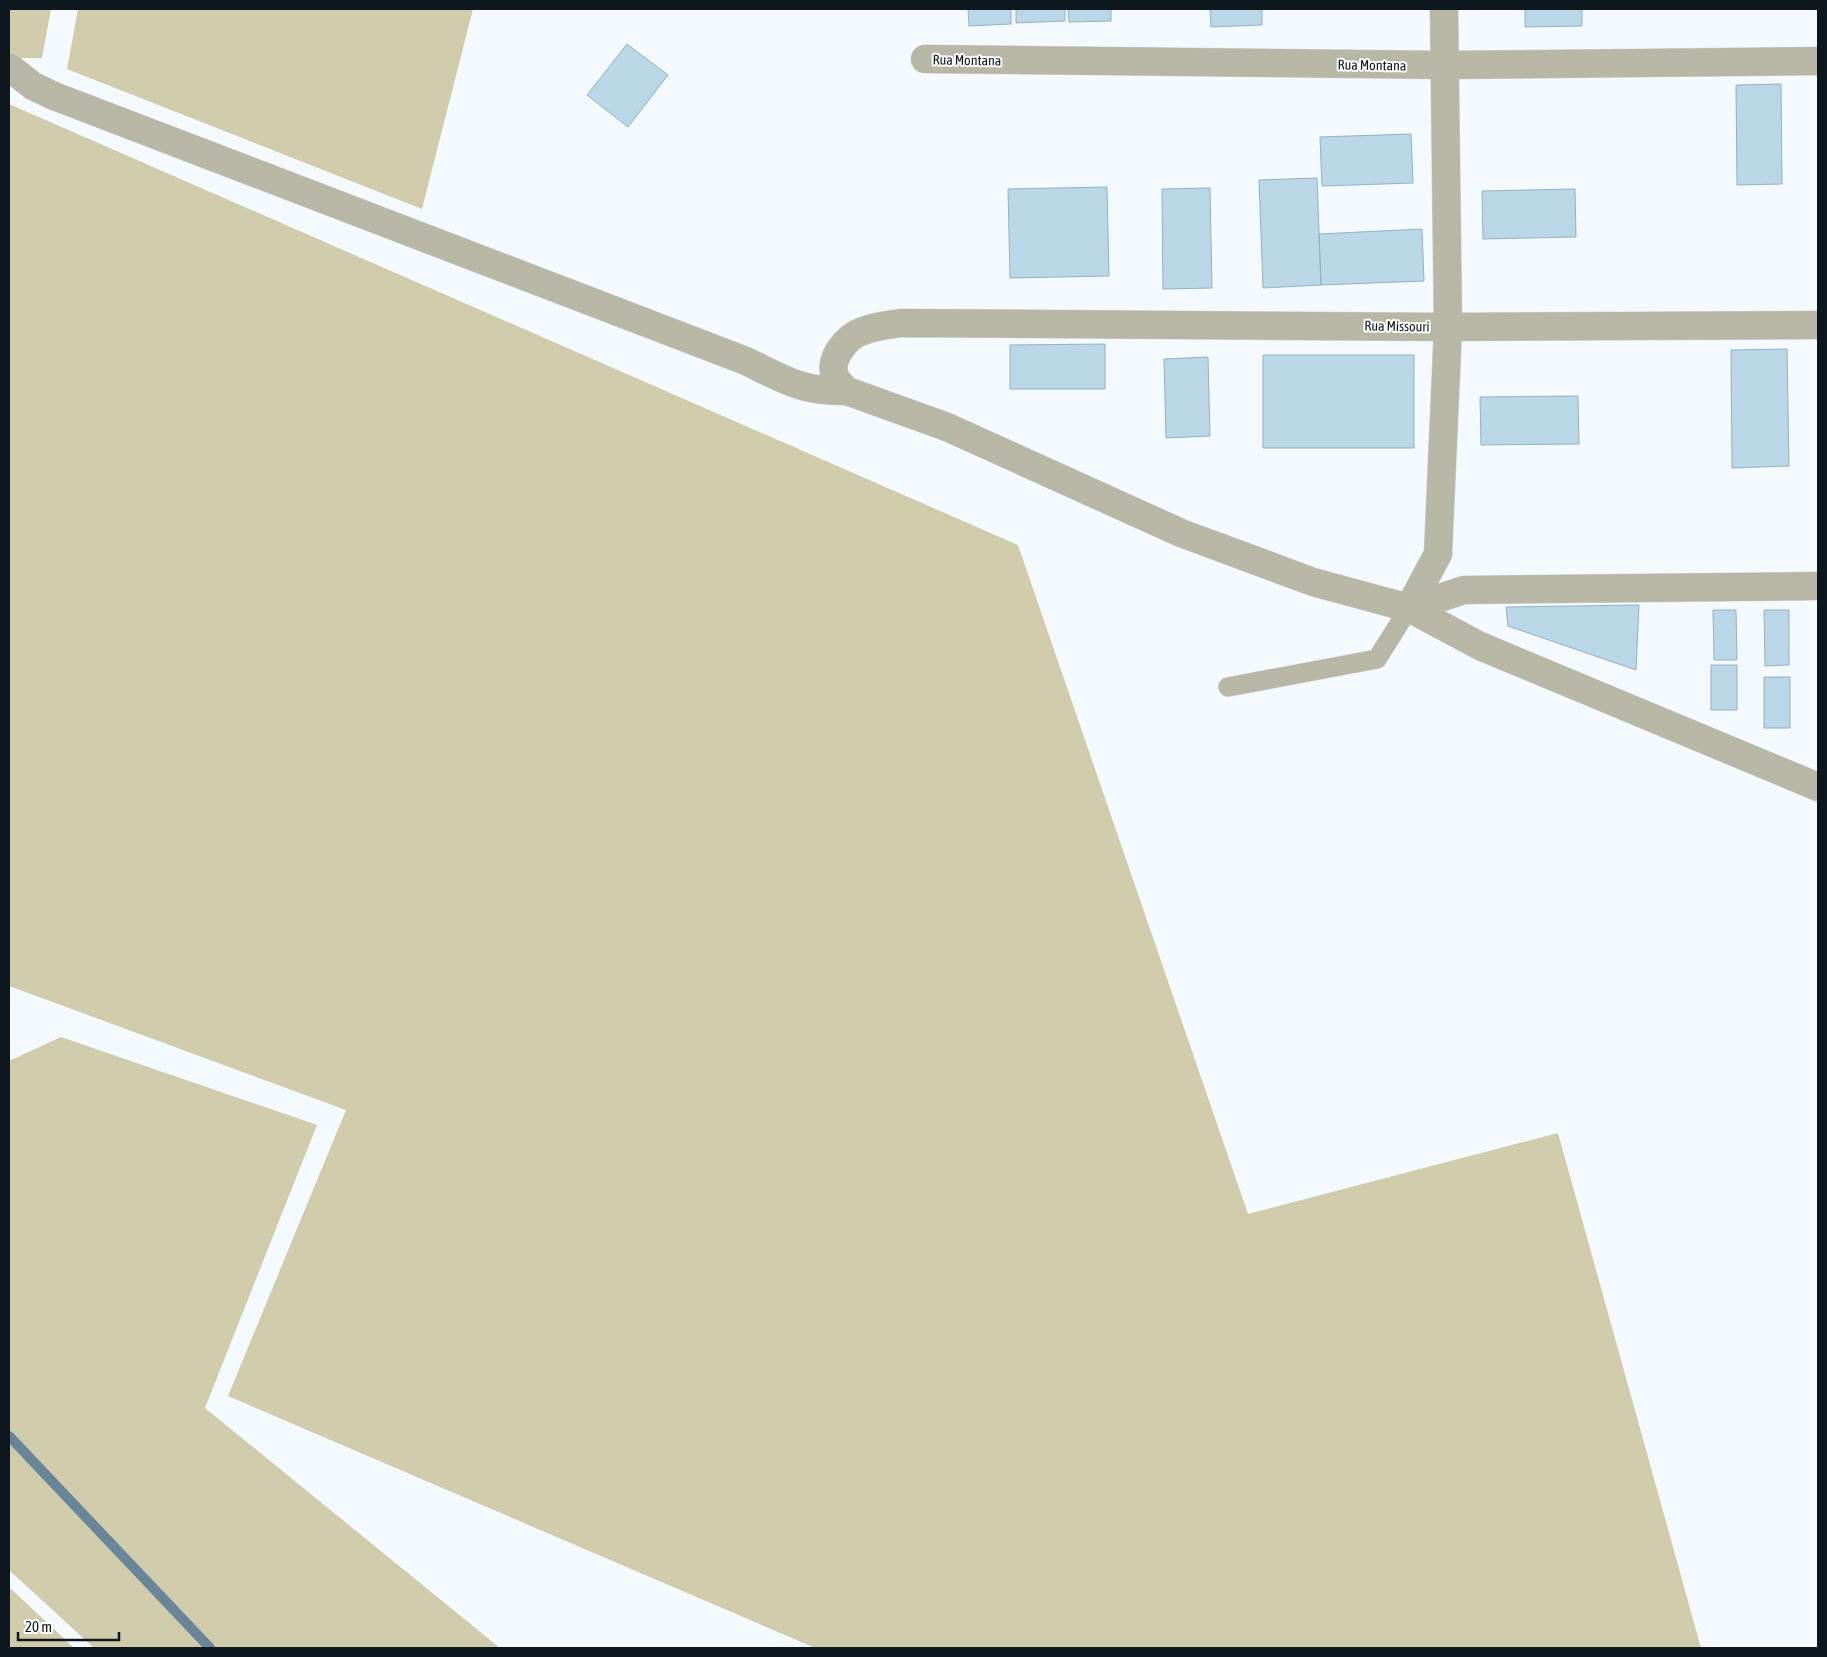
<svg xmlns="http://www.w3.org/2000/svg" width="1827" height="1657" font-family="'Asap Condensed',sans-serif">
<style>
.green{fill:#d0ccab}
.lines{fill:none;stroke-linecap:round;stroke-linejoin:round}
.stream{stroke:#688698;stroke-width:10}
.building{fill:#bad7e8;stroke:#94b0c1}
.service-casing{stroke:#cfd5d9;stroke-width:20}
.minor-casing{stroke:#cfd5d9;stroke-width:29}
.service{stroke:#b8b6a5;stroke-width:19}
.minor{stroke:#b8b6a5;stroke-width:28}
.labels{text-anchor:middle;stroke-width:4;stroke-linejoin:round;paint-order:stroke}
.street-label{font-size:14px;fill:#0d171d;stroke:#fff}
</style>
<rect width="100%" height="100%" fill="#f4f9fd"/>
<path class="green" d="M9,9H51L42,58H9Z
M78,9H473L422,209L67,69Z
M9,104L1018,545L1248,1214L1558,1133L1701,1648H815L228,1396L346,1110L9,986Z
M61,1037L317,1125L205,1408L500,1648H94L9,1570V1061Z
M9,1587L74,1648H9Z"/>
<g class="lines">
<path class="stream" d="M9,1436L210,1648"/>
</g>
<path class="building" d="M968,9H1011V24L969,26Z
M1016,9H1065V21L1016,23Z
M1068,9H1111V21L1069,22Z
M1210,9H1262V25L1211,27Z
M1525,9H1582V26L1525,27Z
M627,44L668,75L628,127L587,95Z
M1781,84L1782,184L1737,185L1736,85Z
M1411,134L1413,183L1322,186L1320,137Z
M1317,178L1321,285L1263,288L1259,180Z
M1107,187L1109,276L1010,278L1008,189Z
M1210,188L1212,288L1163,289L1162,189Z
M1575,189L1576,237L1483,239L1482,191Z
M1422,229L1424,281L1321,285L1319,234Z
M1105,344V389H1010V345Z
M1787,349L1789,466L1732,468L1731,350Z
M1263,355H1414V448H1263Z
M1208,357L1210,436L1166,438L1164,359Z
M1578,396L1579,444L1481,445L1480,397Z
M1639,605L1636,670L1508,626L1506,607Z
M1713,610H1736L1737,660H1714Z
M1764,610H1789V665L1765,666Z
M1711,665H1737V710H1711Z
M1764,677H1790V728H1764Z"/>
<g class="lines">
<g class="service-casing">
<path id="service" d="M1228,687L1377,659L1409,608"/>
</g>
<g class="minor-casing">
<path id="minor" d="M925,59L1445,65L1818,61
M9,67L33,86L54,96L746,361C785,380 802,392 847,391
M1818,325L1448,327L901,323C888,325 875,326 863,331C847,336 828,359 835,376C837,382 843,387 847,391L947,427L1181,533L1313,582L1409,608L1480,646L1818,787
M1409,608L1438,554L1448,327L1444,9
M1409,608L1464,590L1818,586"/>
</g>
<use href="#service" class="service"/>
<use href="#minor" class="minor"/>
</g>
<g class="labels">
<g class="street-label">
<text transform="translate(967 60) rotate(1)" y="5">Rua Montana</text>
<text transform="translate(1372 65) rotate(1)" y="5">Rua Montana</text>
<text transform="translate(1397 326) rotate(1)" y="5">Rua Missouri</text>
</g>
</g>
<rect width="1827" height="1657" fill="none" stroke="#0d171d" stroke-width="20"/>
<path d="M18 1632v8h101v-8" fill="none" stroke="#0d171d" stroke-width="2.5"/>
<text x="25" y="1632" font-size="15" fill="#0d171d" stroke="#ffffff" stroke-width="4" paint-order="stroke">20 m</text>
</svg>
